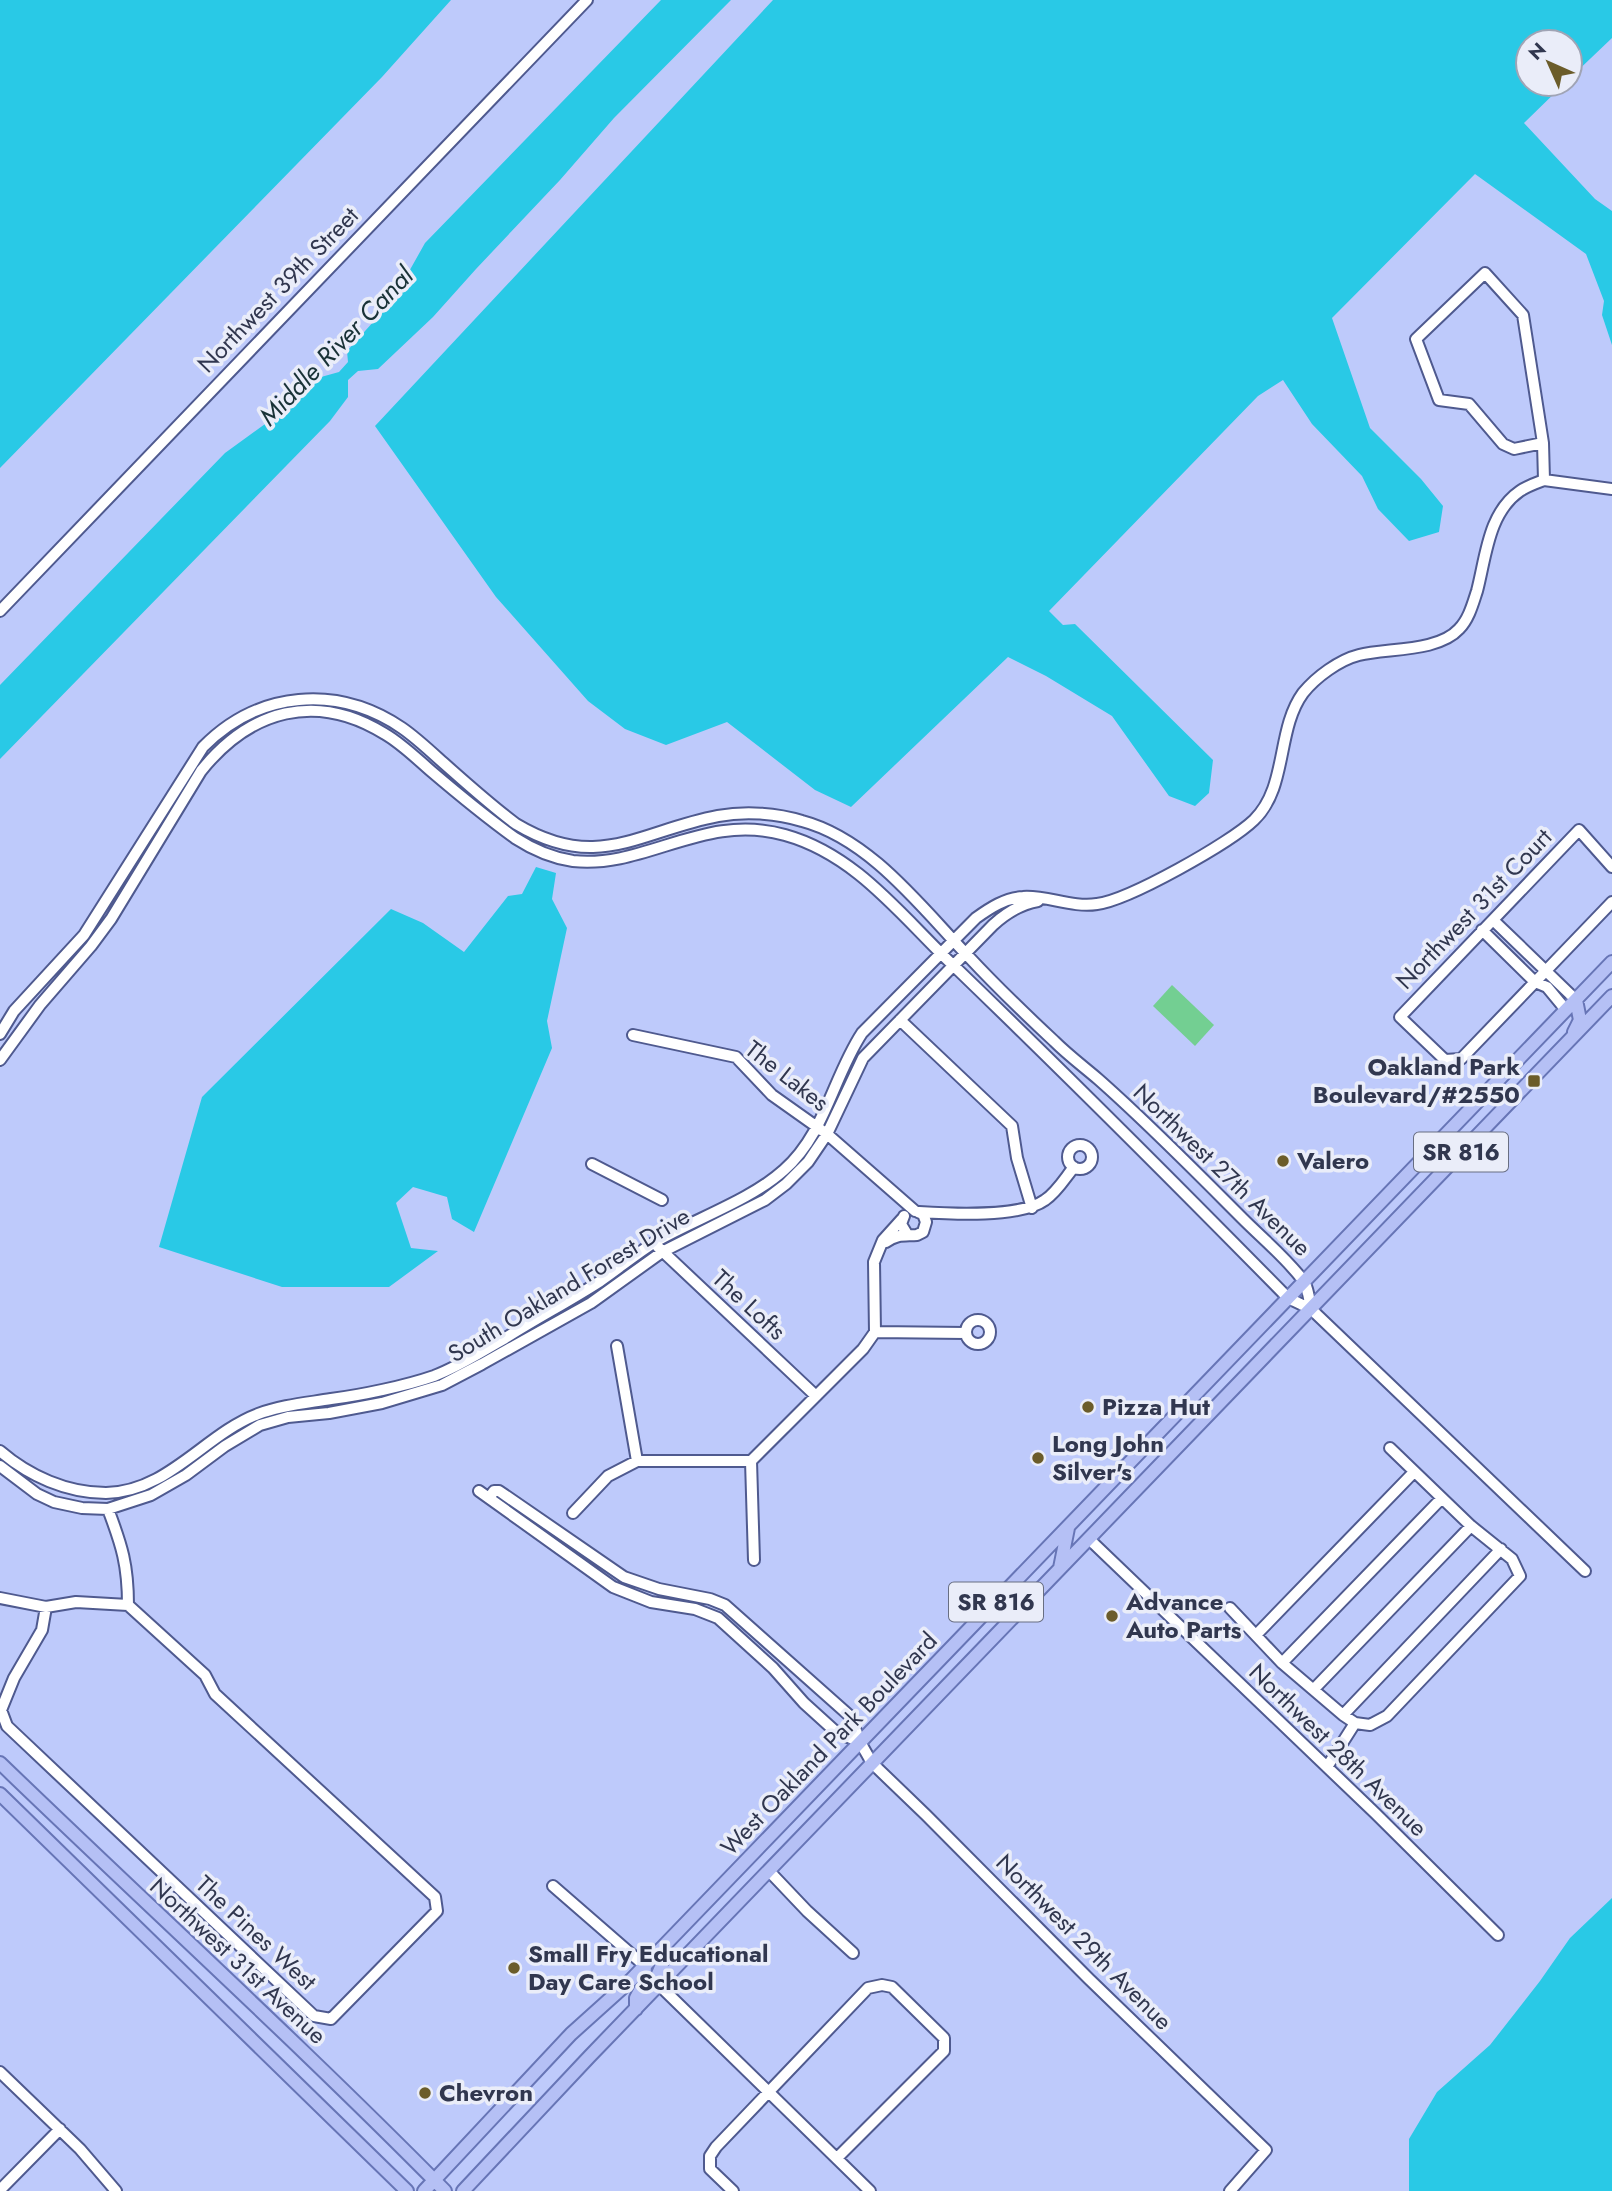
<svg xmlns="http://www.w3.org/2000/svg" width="1612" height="2191" font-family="Jost,sans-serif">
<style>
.green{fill:#73cf92}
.water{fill:#29c9e6}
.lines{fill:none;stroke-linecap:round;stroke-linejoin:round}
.minor-casing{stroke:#4f5a8f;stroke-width:14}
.major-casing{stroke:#6775b6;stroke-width:16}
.minor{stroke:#fff;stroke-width:10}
.major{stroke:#b5c0f5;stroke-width:12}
.poi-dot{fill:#6b5c2a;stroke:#eaedf9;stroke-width:2.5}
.labels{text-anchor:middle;stroke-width:7;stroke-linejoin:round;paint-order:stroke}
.shield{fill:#eaedf9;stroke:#686e82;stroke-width:2}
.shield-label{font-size:23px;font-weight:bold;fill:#31374f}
.street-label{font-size:24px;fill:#31374f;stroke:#eaedf9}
.poi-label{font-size:24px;font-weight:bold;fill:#31374f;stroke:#eaedf9;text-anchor:start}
.water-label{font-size:26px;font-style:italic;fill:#193237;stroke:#eaedf9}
</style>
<rect width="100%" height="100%" fill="#becafb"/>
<path class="green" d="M1172,985L1214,1025L1195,1046L1153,1006Z"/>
<path class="water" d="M0,0H451L382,77L0,468Z
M661,0H731L614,118L560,180L476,269L433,317L378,369L358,371L348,380V397L330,421L0,759V685L225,453L301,398L321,377L339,372L348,362L347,351L393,300L425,243Z
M773,0H1612V38L1570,78V42H1528V84H1564L1524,123L1595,199L1612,211V345L1602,315L1604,301L1586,254L1475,174L1332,318L1370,428L1421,479L1443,506L1439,532L1409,541L1378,509L1362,476L1312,424L1283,380L1258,396L1049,611L1063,625L1075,624L1213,760L1209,793L1195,806L1169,796L1112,716L1046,676L1008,657L851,807L815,790L727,722L666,745L625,729L588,701L496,597L375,426Z
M536,867L556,873L552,899L567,928L547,1021L552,1048L474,1232L452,1219L447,1197L413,1187L396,1203L411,1248L438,1251L389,1287H282L159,1247L202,1097L391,909L423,923L464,952L508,896L522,894Z
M1612,1898V2191H1409V2139L1437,2092L1490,2045L1540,1981L1570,1938Z"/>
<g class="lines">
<g class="minor-casing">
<path id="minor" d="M1543,443L1514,449L1503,444L1469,404L1439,400L1416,339L1485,273L1523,315L1543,443L1544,480
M1544,480L1612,489
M0,611L587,0
M1612,867L1579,830L1400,1017L1445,1060L1461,1059L1612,902
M1493,920L1576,1000
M1482,930L1535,982L1547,987L1566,1010
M900,1020L1012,1126L1017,1158L1032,1208
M0,1034L14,1011L84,935L203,747C258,691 337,684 402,728C415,737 427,748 439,759C464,781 489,804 516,824C598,873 639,831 718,816C745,811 776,813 802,821C870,839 921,907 968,956C995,985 1025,1014 1054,1041C1068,1055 1084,1067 1098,1079C1148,1123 1195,1171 1243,1219C1262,1238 1285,1257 1302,1279C1308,1286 1309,1299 1311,1309L1585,1571
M633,1035L736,1057L772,1095L827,1134L915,1211
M0,1060L40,1005L91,946L111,919L201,771C250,710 316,691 385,734C402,744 416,758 431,771C458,794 486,817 515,838C532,849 552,858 573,861C646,869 704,812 785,835C857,855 902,917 954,966C1067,1075 1178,1186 1288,1298L1311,1309
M1068 1157a12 12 0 1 1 24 0a12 12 0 1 1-24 0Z
M592,1164L662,1200
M919,1212C951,1214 1020,1218 1045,1200C1057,1192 1065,1178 1074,1167
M904,1216L901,1224L907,1234
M886,1242C897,1234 905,1236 917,1235L923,1232L926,1222L923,1214L918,1212
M658,1247L816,1396
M966 1332a12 12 0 1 1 24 0a12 12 0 1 1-24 0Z
M875,1332L874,1262L883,1240L902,1219
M875,1332L966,1333
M617,1346L637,1461
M0,1451C29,1476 67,1493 106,1493C168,1492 205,1434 258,1414C282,1405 307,1403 331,1399C362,1395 405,1386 434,1376C458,1367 481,1352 504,1339C535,1319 568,1302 599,1282C618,1269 636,1254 655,1242C695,1219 751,1200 784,1170C825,1134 833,1077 862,1033L976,918C990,908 1005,898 1023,897C1046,895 1072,908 1097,904C1129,900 1230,843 1254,820C1288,787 1276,730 1303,693C1316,677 1339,660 1359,655C1388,648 1438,652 1459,629C1469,619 1473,603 1477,591C1486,557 1488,513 1520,491C1527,486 1536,483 1544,480
M0,1466L37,1494L54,1502L82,1508L108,1509L151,1495L186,1475L225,1446L260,1425L288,1417L329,1413L382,1403L442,1385L482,1364L591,1303L662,1252L765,1200L786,1184L808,1162L827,1134L863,1058L993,925C1006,913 1021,904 1038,901
M479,1491L613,1587L651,1602L695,1609L718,1618L773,1668L804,1703L836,1732L860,1742
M489,1498L494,1491H499L624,1577L659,1589L710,1599L725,1605L851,1717L860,1742L872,1763L926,1815L1089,1979L1266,2150L1230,2191
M573,1513L608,1476L637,1461H751
M1089,1539L1375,1813L1498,1935
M754,1560L751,1461L863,1349L875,1332
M0,1598L46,1607L76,1602L128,1605C128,1565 122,1546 108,1509
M46,1607L42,1630L14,1678L1,1710L7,1726L314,2016L331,2019L437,1911L435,1897L215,1694L205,1675L128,1605
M1230,1608L1282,1663L1343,1715L1355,1723L1370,1725L1387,1716L1520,1576L1512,1559L1471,1526L1390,1448
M1256,1635L1414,1472
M1282,1663L1441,1499
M1314,1689L1471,1526
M1343,1715L1501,1549
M1327,1767L1355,1723
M769,1871L807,1911L853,1953
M553,1886L645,1966
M659,1985L870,2191
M0,2072L80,2149L116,2191
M0,2190L60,2129
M733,2191L710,2169V2156L716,2147L868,1988L882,1985L892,1987L944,2038V2051L837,2158"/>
</g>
<g class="major-casing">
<path id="major" d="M1574,1032L1580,1020L1576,1000
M1060,1568L1068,1528
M0,1763C148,1906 301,2045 445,2191
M0,1794L407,2191
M659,1985L658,1974L662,1965L661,1949
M636,2009V1998L644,1983L645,1966
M424,2191L571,2034L631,1980L1612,962
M463,2191L589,2057L1612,996"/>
</g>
<use href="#minor" class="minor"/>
<use href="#major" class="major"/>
</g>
<g class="poi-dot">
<rect x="1527" y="1074" width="14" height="14" rx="3.5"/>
<circle cx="1283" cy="1161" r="7"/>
<circle cx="1088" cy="1407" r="7"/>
<circle cx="1038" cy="1458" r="7"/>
<circle cx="1112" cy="1616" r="7"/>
<circle cx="514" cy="1968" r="7"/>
<circle cx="425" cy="2093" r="7"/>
</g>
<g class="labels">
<g class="shield">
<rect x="1414" y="1132.5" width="94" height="39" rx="5"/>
<rect x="949" y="1582.5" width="94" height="39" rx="5"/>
</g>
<g class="shield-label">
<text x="1461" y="1160">SR 816</text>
<text x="996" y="1610">SR 816</text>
</g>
<g class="street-label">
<text transform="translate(278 290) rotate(-46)" y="8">Northwest 39th Street</text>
<text transform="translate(1474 909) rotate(-46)" y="8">Northwest 31st Court</text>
<text transform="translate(787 1076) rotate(38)" y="8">The Lakes</text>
<text transform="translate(1222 1170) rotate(44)" y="8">Northwest 27th Avenue</text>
<text transform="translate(569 1285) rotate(-31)" y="8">South Oakland Forest Drive</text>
<text transform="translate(749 1305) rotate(43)" y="8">The Lofts</text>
<text transform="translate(829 1744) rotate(-46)" y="8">West Oakland Park Boulevard</text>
<text transform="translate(1338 1750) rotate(44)" y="8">Northwest 28th Avenue</text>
<text transform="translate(256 1933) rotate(43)" y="8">The Pines West</text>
<text transform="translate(1084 1942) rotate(45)" y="8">Northwest 29th Avenue</text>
<text transform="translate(238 1961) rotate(43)" y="8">Northwest 31st Avenue</text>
</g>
<g class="poi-label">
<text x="1520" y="1075" text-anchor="end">Oakland Park<tspan x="1520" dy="28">Boulevard/#2550</tspan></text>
<text x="1297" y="1169">Valero</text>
<text x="1102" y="1415">Pizza Hut</text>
<text x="1052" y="1452">Long John<tspan x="1052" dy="28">Silver's</tspan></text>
<text x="1126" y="1610">Advance<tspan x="1126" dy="28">Auto Parts</tspan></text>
<text x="528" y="1962">Small Fry Educational<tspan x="528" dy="28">Day Care School</tspan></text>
<text x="439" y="2101">Chevron</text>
</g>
<g class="water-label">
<text transform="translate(336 346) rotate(-46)" y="9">Middle River Canal</text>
</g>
</g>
<g transform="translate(1549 63) rotate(315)"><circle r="33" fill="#eaedf9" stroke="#a0a4b5" stroke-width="2"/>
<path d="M0-5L12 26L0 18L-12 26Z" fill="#6b5c2a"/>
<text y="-10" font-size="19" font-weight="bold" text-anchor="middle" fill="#31374f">N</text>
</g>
</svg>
